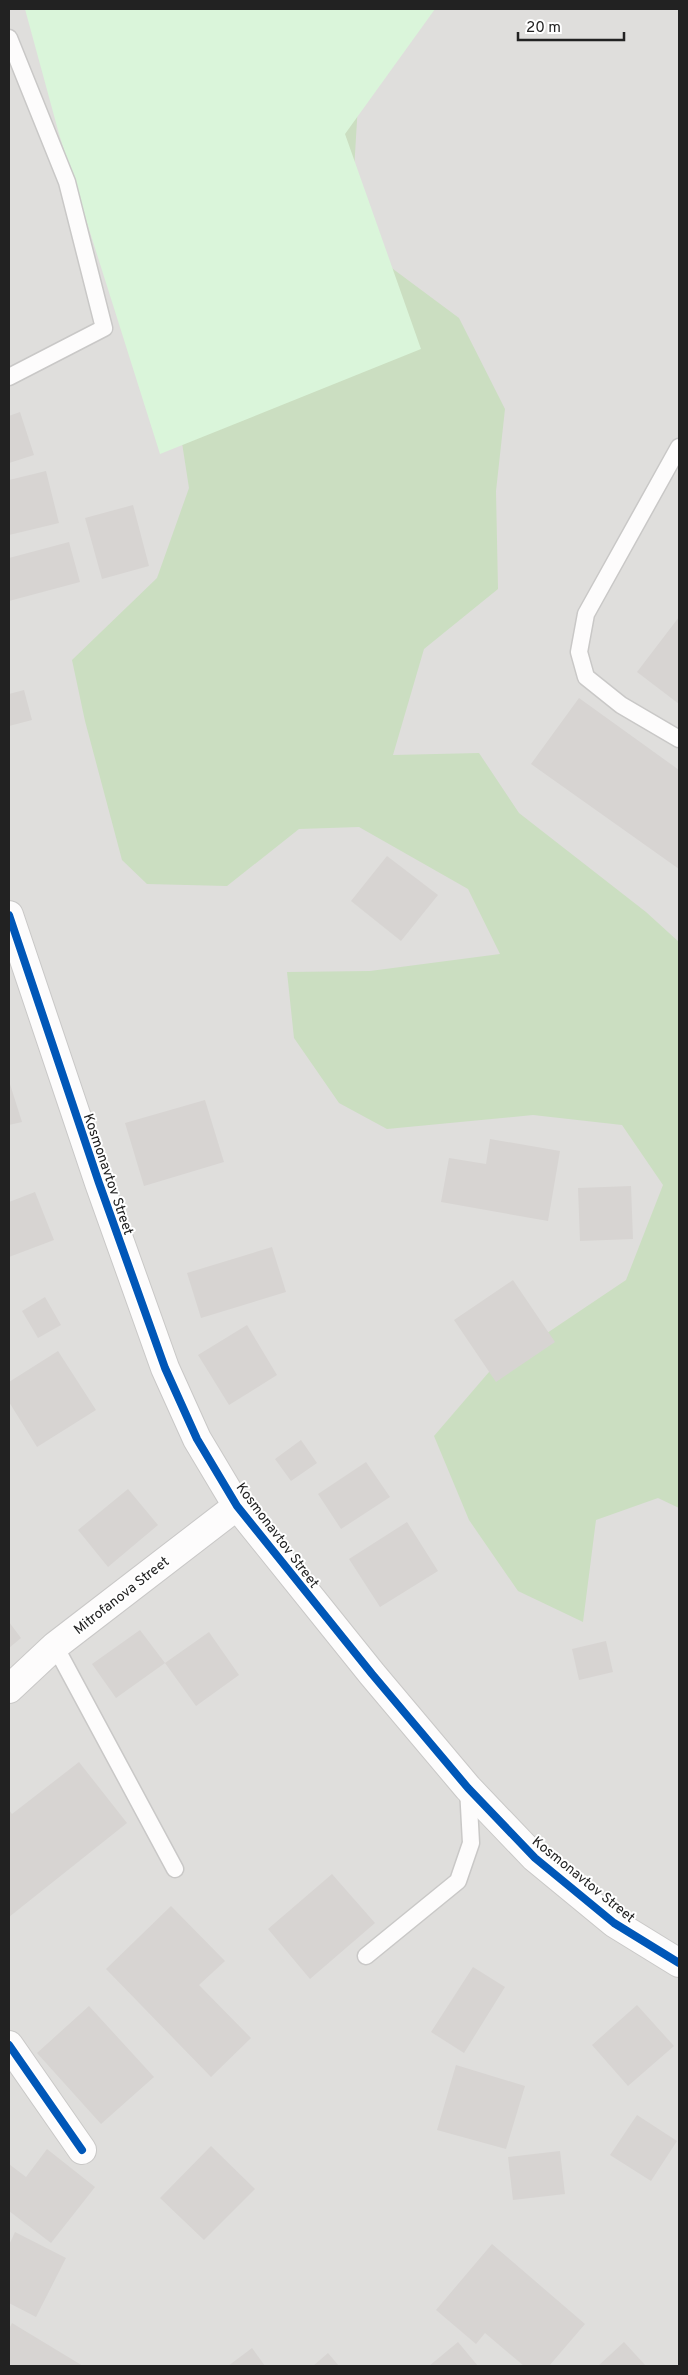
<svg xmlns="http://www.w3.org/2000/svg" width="688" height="2375" font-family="Overpass,sans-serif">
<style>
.residential{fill:#dfdedc}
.forest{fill:#cbdec1}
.park{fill:#daf5da}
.building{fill:#d7d4d2}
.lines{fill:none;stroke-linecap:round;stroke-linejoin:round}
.service-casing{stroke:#c9c8c7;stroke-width:19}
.minor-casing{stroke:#c9c8c7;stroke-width:30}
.tertiary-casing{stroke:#c9c8c7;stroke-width:30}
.service{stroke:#fdfcfc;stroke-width:16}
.minor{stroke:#fdfcfc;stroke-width:28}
.tertiary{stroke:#fdfcfc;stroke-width:28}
.cycleway-casing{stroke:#fff;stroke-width:11}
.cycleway{stroke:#0057b8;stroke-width:8}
.labels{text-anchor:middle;stroke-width:4;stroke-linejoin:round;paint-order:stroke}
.street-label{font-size:14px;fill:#222;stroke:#fff}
</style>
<rect width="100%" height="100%" fill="#f0eeeb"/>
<path class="residential" d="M9,9H679V2366H9Z"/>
<path class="forest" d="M358,104L350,237L459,318L505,409L496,491L498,589L424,649L393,755L479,753L519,813L646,912L679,942V1508L658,1498L596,1520L583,1622L518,1591L469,1520L434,1436L489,1372L626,1280L663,1185L622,1125L533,1115L387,1129L339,1103L294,1038L287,972L370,971L500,954L468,889L359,827L299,829L227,886L147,884L122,860L85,721L72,660L157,578L189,488L152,249Z"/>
<path class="park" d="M25,9H435L345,134L421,349L160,454L59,134Z"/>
<path class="building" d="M20,412L34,455L9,463V416Z
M46,471L59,523L9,535V480Z
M133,505L149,566L102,579L85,518Z
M69,542L80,582L9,601V558Z
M679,617V704L637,672Z
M24,690L32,720L9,726V694Z
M579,698L679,770V869L531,764Z
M387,856L438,895L401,941L351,901Z
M9,1081L22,1122L9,1125Z
M205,1100L224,1162L144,1186L125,1123Z
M490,1139L560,1151L548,1221L441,1202L449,1158L486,1164Z
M631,1186L633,1239L580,1241L578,1188Z
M35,1192L54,1240L9,1257V1202Z
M272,1247L286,1292L201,1318L187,1273Z
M513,1280L555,1342L496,1382L454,1320Z
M45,1297L61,1325L38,1338L22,1311Z
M247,1325L277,1375L229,1405L198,1355Z
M58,1351L96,1410L37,1447L9,1402V1382Z
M301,1440L317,1463L291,1481L275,1459Z
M366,1462L390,1497L341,1529L318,1494Z
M128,1489L158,1525L108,1567L78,1530Z
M407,1522L438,1571L380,1607L349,1559Z
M9,1622L21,1638L9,1648Z
M140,1630L165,1663L209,1632L239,1675L196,1706L165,1663L116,1698L92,1664Z
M606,1641L613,1672L579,1680L572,1649Z
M79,1762L127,1823L9,1917V1810L12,1814Z
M332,1874L375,1923L310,1979L268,1929Z
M171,1906L225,1961L199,1985L251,2038L211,2077L106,1969Z
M473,1967L505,1987L464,2053L431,2032Z
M637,2005L674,2046L628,2086L592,2045Z
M89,2006L154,2077L101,2124L37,2053Z
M456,2065L525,2086L506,2149L437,2130Z
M637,2115L677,2141L651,2181L610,2155Z
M211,2146L255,2189L204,2240L160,2198Z
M47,2149L95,2187L51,2243L9,2211V2164L26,2177Z
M560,2151L565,2194L513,2200L508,2157Z
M15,2232L66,2258L36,2317L9,2303V2245Z
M492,2244L585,2324L549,2366H524L485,2333L476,2344L436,2310Z
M12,2323L83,2366H9V2329Z
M458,2342L478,2366H429Z
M624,2342L646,2366H598Z
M252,2348L265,2366H228Z
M328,2353L339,2366H313Z"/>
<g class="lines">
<g class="service-casing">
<path id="service" d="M9,38L67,182L104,328L9,377
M679,447L586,614L579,652L586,677L621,705L679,739
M55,1646L175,1869
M366,1956L458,1881L471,1843L468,1788"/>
</g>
<g class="minor-casing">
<path id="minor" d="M9,1689L55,1646L237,1506
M9,2045L82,2150"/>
</g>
<g class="tertiary-casing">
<path id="tertiary" d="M9,915L99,1183L165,1368L197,1439L237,1506L372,1674L468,1788L535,1858L614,1923L679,1963"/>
</g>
<use href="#service" class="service"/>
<use href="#minor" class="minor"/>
<use href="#tertiary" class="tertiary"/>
<g class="cycleway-casing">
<path id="cycleway" d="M9,915L99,1183L165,1368L197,1439L237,1506L372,1674L468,1788L535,1858L614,1923L679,1963
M9,2045L82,2150"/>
</g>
<use href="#cycleway" class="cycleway"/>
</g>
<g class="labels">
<g class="street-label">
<text transform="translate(109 1174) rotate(71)" y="5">Kosmonavtov Street</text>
<text transform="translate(278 1535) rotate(53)" y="5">Kosmonavtov Street</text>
<text transform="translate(121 1595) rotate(-38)" y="5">Mitrofanova Street</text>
<text transform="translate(584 1879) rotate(39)" y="5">Kosmonavtov Street</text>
</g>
</g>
<rect width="688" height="2375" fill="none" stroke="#222222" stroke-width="20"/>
<path d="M518 32v8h106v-8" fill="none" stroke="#222222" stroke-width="2.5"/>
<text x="526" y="32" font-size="15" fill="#222222" stroke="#ffffff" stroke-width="4" paint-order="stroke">20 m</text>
</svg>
